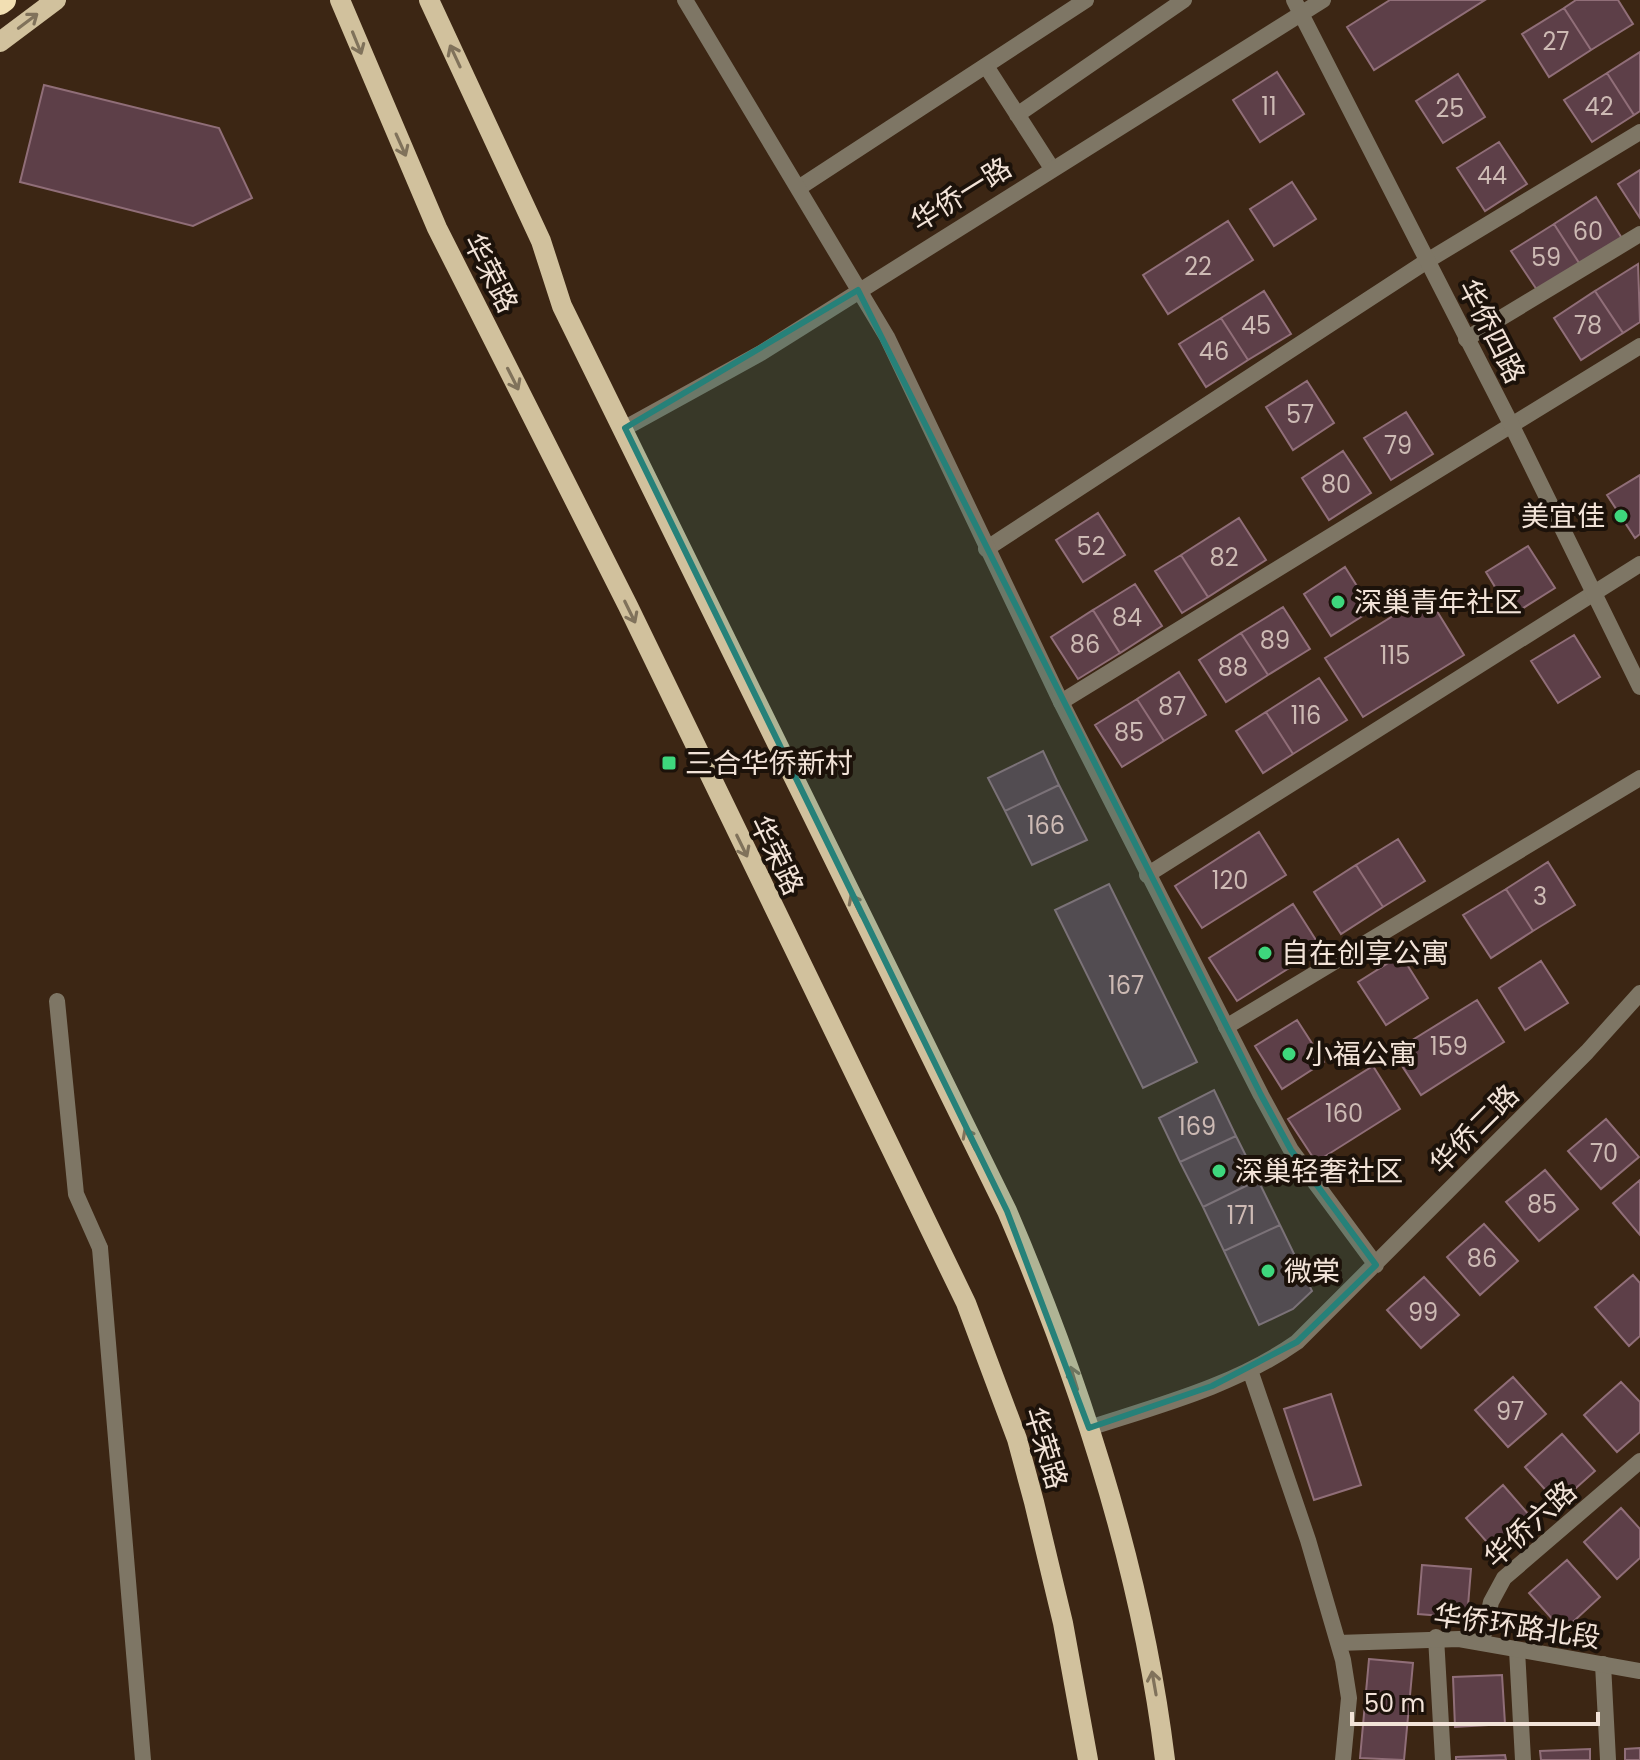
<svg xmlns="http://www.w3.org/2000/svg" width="1640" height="1760" font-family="Poppins,'Noto Sans SC',sans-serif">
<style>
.building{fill:#5d3f48;stroke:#906e78;stroke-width:2}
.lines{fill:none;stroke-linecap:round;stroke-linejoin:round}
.lane{stroke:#7e7665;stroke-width:16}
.street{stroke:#7e7665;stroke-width:16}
.primary{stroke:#d1c19d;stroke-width:20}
.highway{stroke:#f2dfb3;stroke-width:24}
.oneway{stroke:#80725b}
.marked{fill:#268179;fill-opacity:0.2;stroke:#268179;stroke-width:6;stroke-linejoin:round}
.poi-dot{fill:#3ed77d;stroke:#1c120a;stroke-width:3}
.labels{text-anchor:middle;stroke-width:8;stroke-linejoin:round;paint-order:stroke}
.number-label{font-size:24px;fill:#cdbab4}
.street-label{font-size:28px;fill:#f2e3d8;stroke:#1c120a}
.poi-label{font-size:28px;fill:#f2e3d8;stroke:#1c120a;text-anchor:start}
</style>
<rect width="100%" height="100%" fill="#3c2614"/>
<path class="building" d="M1390,0H1485L1374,70L1347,27Z
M1576,0H1618L1633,24L1591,50L1564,8Z
M1564,8L1591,50L1549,77L1522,34Z
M1640,52V111L1634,115L1607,73Z
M1277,72L1304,114L1260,142L1233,100Z
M1607,73L1634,115L1592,142L1564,100Z
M1458,74L1485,117L1443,143L1416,101Z
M44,85L219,128L252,198L193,226L20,182Z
M1499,142L1527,184L1485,211L1457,168Z
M1640,170V218L1618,184Z
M1292,182L1316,219L1274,246L1250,209Z
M1596,197L1623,240L1581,266L1554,224Z
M1228,221L1253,260L1168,314L1143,275Z
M1554,224L1581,266L1539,293L1511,251Z
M1638,264L1640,322L1623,333L1595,291Z
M1264,291L1291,334L1248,360L1221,318Z
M1595,291L1623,333L1581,360L1554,318Z
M1221,318L1248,360L1206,387L1179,344Z
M1307,381L1334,423L1293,450L1266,407Z
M1406,412L1433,454L1391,480L1364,438Z
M1343,451L1371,493L1329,520L1302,478Z
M1640,475V534L1635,538L1607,495Z
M1098,513L1125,555L1083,582L1056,540Z
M1239,518L1266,560L1208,597L1181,555Z
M1528,546L1555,588L1512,615L1486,572Z
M1181,555L1208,597L1182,613L1155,571Z
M1345,567L1372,610L1331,636L1304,594Z
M1135,584L1162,626L1120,653L1093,610Z
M1427,595L1464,655L1363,717L1325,658Z
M1283,607L1310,649L1268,675L1241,633Z
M1093,610L1120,653L1078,679L1051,637Z
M1241,633L1268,675L1226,702L1199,660Z
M1574,635L1600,677L1558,703L1531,661Z
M1179,672L1206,715L1164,741L1137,699Z
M1319,678L1347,720L1293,754L1266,712Z
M1137,699L1164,741L1122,767L1095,725Z
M1266,712L1293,754L1263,773L1236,731Z
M1043,751L1059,785L1005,811L988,778Z
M1059,785L1087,840L1032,865L1005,811Z
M1259,832L1286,875L1202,928L1175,886Z
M1398,839L1425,881L1383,907L1356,865Z
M1548,862L1575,905L1533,931L1506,889Z
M1356,865L1383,907L1341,934L1314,892Z
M1109,884L1197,1062L1143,1088L1055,910Z
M1506,889L1533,931L1491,958L1463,915Z
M1293,904L1321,948L1237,1001L1209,958Z
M1401,955L1428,998L1386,1025L1358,982Z
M1541,961L1568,1003L1525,1030L1499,988Z
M1477,1000L1504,1042L1421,1095L1393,1052Z
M1297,1020L1324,1062L1282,1089L1255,1046Z
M1373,1066L1400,1109L1316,1162L1288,1119Z
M1214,1090L1236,1136L1180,1162L1159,1118Z
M1606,1119L1639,1157L1601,1189L1568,1151Z
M1236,1136L1258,1180L1203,1207L1180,1162Z
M1545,1170L1578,1209L1539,1241L1506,1202Z
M1258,1180L1280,1225L1224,1251L1203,1207Z
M1640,1180V1235L1613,1203Z
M1484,1224L1518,1261L1480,1295L1447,1257Z
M1280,1225L1312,1291L1293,1309L1259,1325L1224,1251Z
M1633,1275L1640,1283V1336L1629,1346L1595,1307Z
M1424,1277L1459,1315L1421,1348L1387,1310Z
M1513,1377L1546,1414L1508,1447L1475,1410Z
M1621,1382L1640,1402V1432L1617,1452L1584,1415Z
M1331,1394L1361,1485L1314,1500L1284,1409Z
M1562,1434L1595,1471L1558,1504L1525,1467Z
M1503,1485L1536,1523L1499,1556L1466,1518Z
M1621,1508L1640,1529V1558L1617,1579L1584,1542Z
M1567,1560L1600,1597L1563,1631L1529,1593Z
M1422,1565L1471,1569L1467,1618L1418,1614Z
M1369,1659L1413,1663L1404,1760L1360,1758Z
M1502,1675L1505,1724L1455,1727L1453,1677Z
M1640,1748V1760H1625V1749Z
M1590,1749V1760H1541L1540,1751Z
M1505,1755L1506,1760H1456V1757Z"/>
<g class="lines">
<path class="lane" d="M986,66L1051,167
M1017,115L1184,0
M800,187L1086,0
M1466,339L1640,234
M986,549L1427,261L1640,132
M1061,702L1640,346
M1147,875L1640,564
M57,1001L76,1194L100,1248
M1226,1027L1640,778
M1436,1637L1443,1760
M1517,1650L1523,1760
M1603,1664L1608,1760"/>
<path class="street" d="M685,0L887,337L1061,702L1261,1095L1291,1150L1376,1265
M1294,0L1511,424L1640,687
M625,428L761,353L1323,0
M100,1248L143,1760
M1250,1370L1308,1540L1343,1660L1349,1698L1343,1760
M1089,1428C1160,1405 1236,1385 1297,1342L1587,1052L1640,993
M1482,1642L1491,1602L1504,1578L1640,1461
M1338,1643L1459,1639L1640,1671"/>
<path class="primary" d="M340,0L437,228L628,606L966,1303L1017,1439L1034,1502L1063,1623L1088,1760
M429,0L541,241L562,306L1007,1211C1082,1386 1142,1571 1165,1760
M0,42L56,0"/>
<path class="highway" d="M0,3L4,0"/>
</g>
<defs><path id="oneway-shaft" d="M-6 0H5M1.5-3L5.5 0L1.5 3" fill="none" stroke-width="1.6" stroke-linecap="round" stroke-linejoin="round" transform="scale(2)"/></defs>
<g class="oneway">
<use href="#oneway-shaft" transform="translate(28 21) rotate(-37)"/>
<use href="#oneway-shaft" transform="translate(357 43) rotate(68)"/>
<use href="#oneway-shaft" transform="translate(455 56) rotate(-115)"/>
<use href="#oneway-shaft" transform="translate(401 145) rotate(66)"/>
<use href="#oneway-shaft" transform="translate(513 379) rotate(63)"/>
<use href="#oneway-shaft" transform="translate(630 612) rotate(64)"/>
<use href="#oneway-shaft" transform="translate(742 846) rotate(64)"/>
<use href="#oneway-shaft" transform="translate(856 905) rotate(-116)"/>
<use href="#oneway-shaft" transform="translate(970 1139) rotate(-117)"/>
<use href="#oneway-shaft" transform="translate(1074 1378) rotate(-107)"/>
<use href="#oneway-shaft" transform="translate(1154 1683) rotate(-100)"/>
</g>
<path class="marked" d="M858,290L1261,1095L1291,1150L1376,1265L1297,1342L1212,1386L1089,1428L1007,1211L625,428Z"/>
<g class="poi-dot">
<circle cx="1621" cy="516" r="8"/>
<circle cx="1338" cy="602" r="8"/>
<rect x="661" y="755" width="16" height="16" rx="4"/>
<circle cx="1265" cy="953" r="8"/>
<circle cx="1289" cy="1054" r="8"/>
<circle cx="1219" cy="1171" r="8"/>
<circle cx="1268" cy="1271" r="8"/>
</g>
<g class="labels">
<g class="number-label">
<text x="1556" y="50">27</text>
<text x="1269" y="115">11</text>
<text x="1599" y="115">42</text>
<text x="1450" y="117">25</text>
<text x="1492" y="184">44</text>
<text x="1588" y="240">60</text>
<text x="1546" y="266">59</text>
<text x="1198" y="275">22</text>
<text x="1256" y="334">45</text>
<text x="1588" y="334">78</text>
<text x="1214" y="360">46</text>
<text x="1300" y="423">57</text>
<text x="1398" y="454">79</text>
<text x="1336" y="493">80</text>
<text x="1091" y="555">52</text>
<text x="1224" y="566">82</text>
<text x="1127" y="626">84</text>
<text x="1275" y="649">89</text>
<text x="1085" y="653">86</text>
<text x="1395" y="664">115</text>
<text x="1233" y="676">88</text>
<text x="1172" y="715">87</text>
<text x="1306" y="724">116</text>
<text x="1129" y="741">85</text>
<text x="1046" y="834">166</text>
<text x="1230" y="889">120</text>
<text x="1540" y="905">3</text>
<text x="1126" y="994">167</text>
<text x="1449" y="1055">159</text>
<text x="1344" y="1122">160</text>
<text x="1197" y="1135">169</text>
<text x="1604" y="1162">70</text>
<text x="1542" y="1213">85</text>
<text x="1241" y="1224">171</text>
<text x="1482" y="1267">86</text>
<text x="1423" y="1321">99</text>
<text x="1510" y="1420">97</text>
</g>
<g class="street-label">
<text transform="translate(961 194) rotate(-32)" y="10">华侨一路</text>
<text transform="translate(491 273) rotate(63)" y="10">华荣路</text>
<text transform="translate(1492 331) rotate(63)" y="10">华侨四路</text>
<text transform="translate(777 855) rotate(64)" y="10">华荣路</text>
<text transform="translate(1474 1129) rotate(-45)" y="10">华侨二路</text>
<text transform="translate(1046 1448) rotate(73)" y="10">华荣路</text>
<text transform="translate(1530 1524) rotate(-42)" y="10">华侨六路</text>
<text transform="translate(1517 1626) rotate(8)" y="10">华侨环路北段</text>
</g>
<g class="poi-label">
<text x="1605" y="526" text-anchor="end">美宜佳</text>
<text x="1354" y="612">深巢青年社区</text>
<text x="685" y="773">三合华侨新村</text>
<text x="1281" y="963">自在创享公寓</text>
<text x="1305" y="1064">小福公寓</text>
<text x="1235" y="1181">深巢轻奢社区</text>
<text x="1284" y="1281">微棠</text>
</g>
</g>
<path d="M1352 1712v12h246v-12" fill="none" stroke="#f2e3d8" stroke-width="4"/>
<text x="1364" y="1712" font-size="24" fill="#f2e3d8" stroke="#1c120a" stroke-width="6" paint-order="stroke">50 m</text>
</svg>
